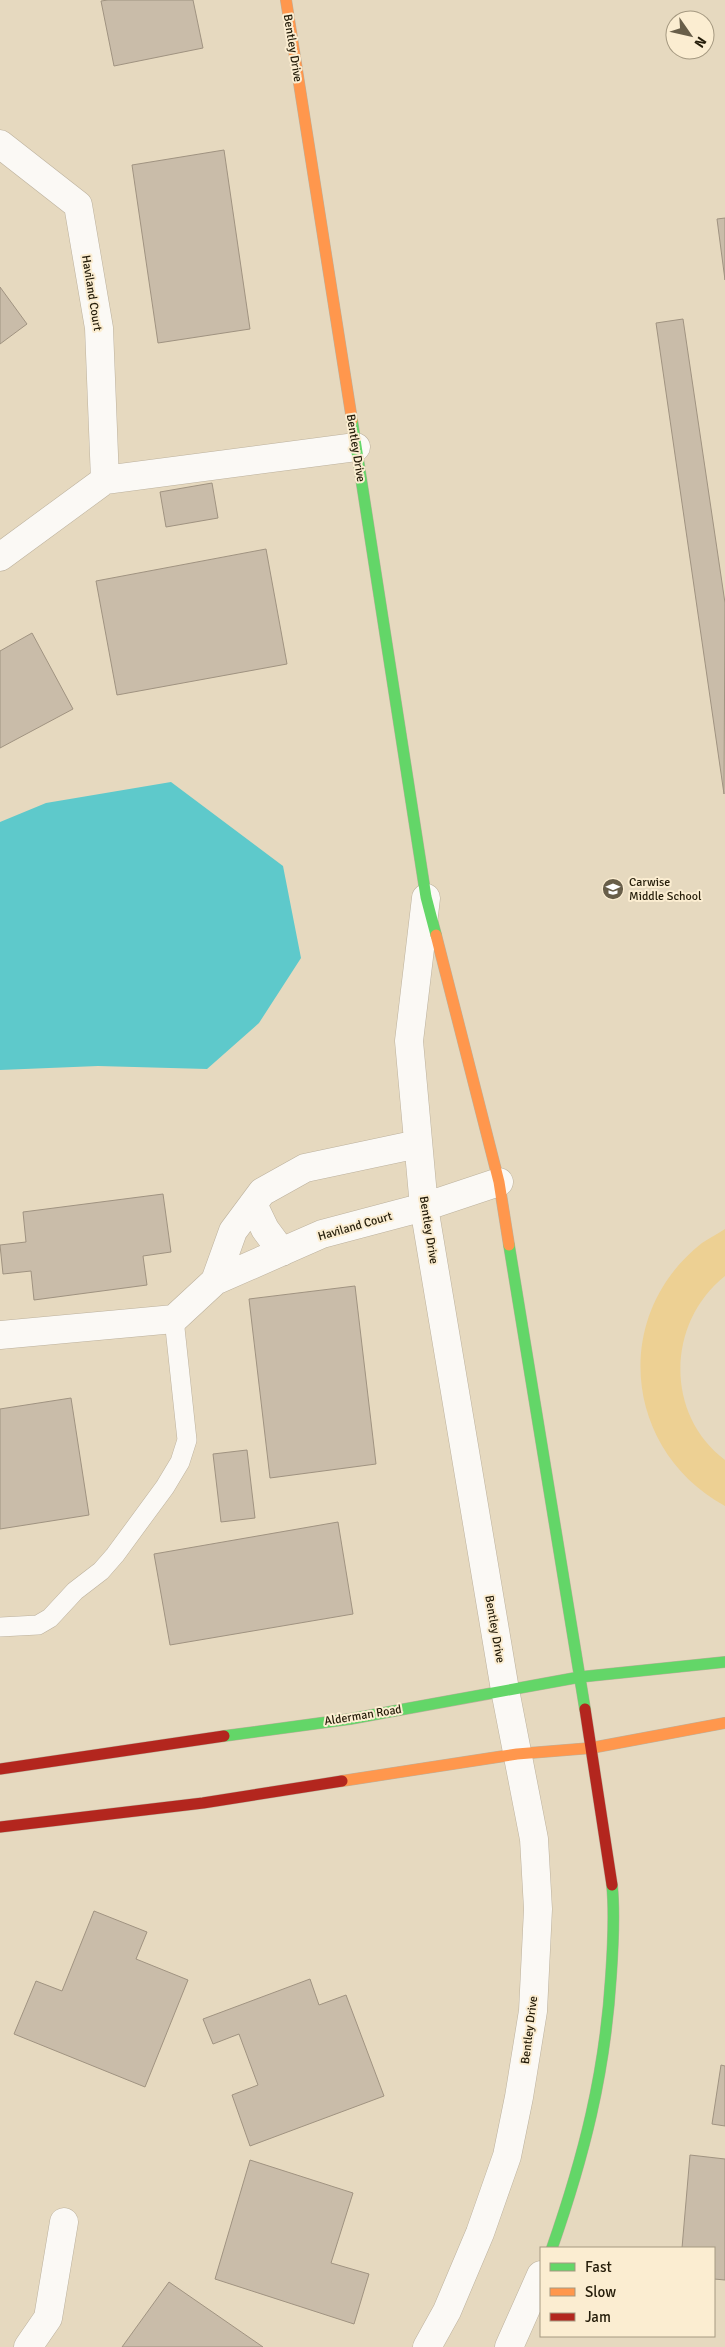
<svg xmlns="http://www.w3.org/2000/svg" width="725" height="2347" font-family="Signika,sans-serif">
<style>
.green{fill:#edd093}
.water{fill:#5ec9cb}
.building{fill:#c9bca9;stroke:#a09381}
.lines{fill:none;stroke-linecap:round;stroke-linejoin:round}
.lane-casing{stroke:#bcb19d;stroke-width:20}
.street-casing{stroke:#bcb19d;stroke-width:29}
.fast-casing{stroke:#bcb19d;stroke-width:12}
.slow-casing{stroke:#bcb19d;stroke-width:12}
.jam-casing{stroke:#bcb19d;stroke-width:12}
.lane{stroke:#fbf9f5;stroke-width:19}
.street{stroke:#fbf9f5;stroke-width:28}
.fast{stroke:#63d668;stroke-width:11}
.slow{stroke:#ff974d;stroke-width:11}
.jam{stroke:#b3261e;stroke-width:11}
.labels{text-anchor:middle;stroke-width:4;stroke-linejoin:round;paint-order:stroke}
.street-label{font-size:12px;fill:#241c09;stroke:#fbedd1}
.poi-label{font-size:12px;fill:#241c09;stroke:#fbedd1;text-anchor:start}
</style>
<rect width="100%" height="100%" fill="#e6d9bf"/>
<path class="green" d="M725,1229V1276C667,1322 664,1414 725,1460V1506C624,1451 610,1315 702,1243C709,1238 718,1234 725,1229Z"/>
<path class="water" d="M171,782L283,866L301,958L259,1023L207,1069L98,1066L0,1070V822L46,803Z"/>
<path class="building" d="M108,0H193L203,48L114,66L101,1Z
M224,150L250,329L158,343L132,165Z
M725,218V280L717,219Z
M0,287L27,324L0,344Z
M683,319L725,603L724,794L656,323Z
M212,483L218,518L166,527L160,492Z
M266,549L287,664L117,695L96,581Z
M32,633L73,709L0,748V651Z
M163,1194L171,1252L143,1256L147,1285L34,1300L31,1271L3,1274L0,1245L26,1242L23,1212Z
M355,1286L376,1464L270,1478L249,1299Z
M71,1398L89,1515L0,1529V1409Z
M247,1450L255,1518L221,1522L213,1454Z
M338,1522L353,1614L170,1645L154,1554Z
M94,1911L147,1932L136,1959L188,1980L145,2087L14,2034L36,1981L62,1991Z
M310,1979L319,2005L346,1995L384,2096L250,2146L232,2095L258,2085L239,2034L213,2044L203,2019Z
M721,2065L725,2066V2126L712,2124Z
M690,2155L725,2159V2280L714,2279V2248H682Z
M250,2160L353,2193L331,2263L369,2274L354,2324L215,2279Z
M169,2282L263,2347H122Z"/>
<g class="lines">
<g class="lane-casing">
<path id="lane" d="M0,1627L38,1625L50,1618L75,1591L101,1571L115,1555L165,1487L180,1462L187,1440L174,1319"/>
</g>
<g class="street-casing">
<path id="street" d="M0,144L78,205L99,328L105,480
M0,557L105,480L356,447
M426,898L409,1041L424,1207L505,1690L534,1839L538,1909L533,2011L519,2097L507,2156L480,2233L447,2311L427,2347
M418,1144L305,1168L262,1192L233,1231L215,1281L322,1234L424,1207L499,1182
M253,1204L265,1229L282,1252
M0,1335L174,1319L215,1281
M28,2347L48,2318L64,2222
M509,2347L541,2275"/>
</g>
<g class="fast-casing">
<path id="fast" d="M352,420L426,897L436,935
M509,1245L585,1709
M224,1736L350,1719L580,1677L725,1662
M552,2248C584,2156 605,2074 611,1976C613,1947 615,1914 612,1885"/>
</g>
<g class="slow-casing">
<path id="slow" d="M286,0L352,420
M436,935L499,1182L509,1245
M342,1781L517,1754L591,1748L725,1723"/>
</g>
<g class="jam-casing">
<path id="jam" d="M585,1709L612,1885
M0,1769L224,1736
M0,1827L203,1803L342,1781"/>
</g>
<use href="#lane" class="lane"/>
<use href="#street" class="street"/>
<use href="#fast" class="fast"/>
<use href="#slow" class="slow"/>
<use href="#jam" class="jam"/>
</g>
<defs>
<g id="school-disc" transform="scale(1.125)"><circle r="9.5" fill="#685e49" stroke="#fbedd1"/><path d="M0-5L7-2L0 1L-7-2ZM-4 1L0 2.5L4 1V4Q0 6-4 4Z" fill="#fff"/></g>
</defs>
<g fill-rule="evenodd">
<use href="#school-disc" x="613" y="889"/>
</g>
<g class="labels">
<g class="street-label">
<text transform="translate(293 48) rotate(81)" y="4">Bentley Drive</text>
<text transform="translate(92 293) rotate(81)" y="4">Haviland Court</text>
<text transform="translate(356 448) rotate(81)" y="4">Bentley Drive</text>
<text transform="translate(355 1226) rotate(-16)" y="4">Haviland Court</text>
<text transform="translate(429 1230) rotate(81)" y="4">Bentley Drive</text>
<text transform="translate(495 1629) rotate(80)" y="4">Bentley Drive</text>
<text transform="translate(363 1715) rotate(-9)" y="4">Alderman Road</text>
<text transform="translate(529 2030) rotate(-83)" y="4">Bentley Drive</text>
</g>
<g class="poi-label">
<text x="629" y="886">Carwise<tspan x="629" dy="14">Middle School</tspan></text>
</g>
</g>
<rect x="540" y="2247" width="175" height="90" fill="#fbedd1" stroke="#a59981"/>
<rect x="550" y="2263" width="25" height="8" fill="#63d668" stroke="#a59981"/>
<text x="585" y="2272" font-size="15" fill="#241c09">Fast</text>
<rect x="550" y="2288" width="25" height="8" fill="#ff974d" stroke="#a59981"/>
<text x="585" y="2297" font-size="15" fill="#241c09">Slow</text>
<rect x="550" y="2313" width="25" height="8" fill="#b3261e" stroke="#a59981"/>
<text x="585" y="2322" font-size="15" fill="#241c09">Jam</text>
<g transform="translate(690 35) rotate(124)"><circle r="24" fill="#fbedd1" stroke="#a59981"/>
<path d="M0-4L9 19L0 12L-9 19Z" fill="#685e49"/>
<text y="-8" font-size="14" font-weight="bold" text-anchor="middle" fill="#241c09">N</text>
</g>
</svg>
